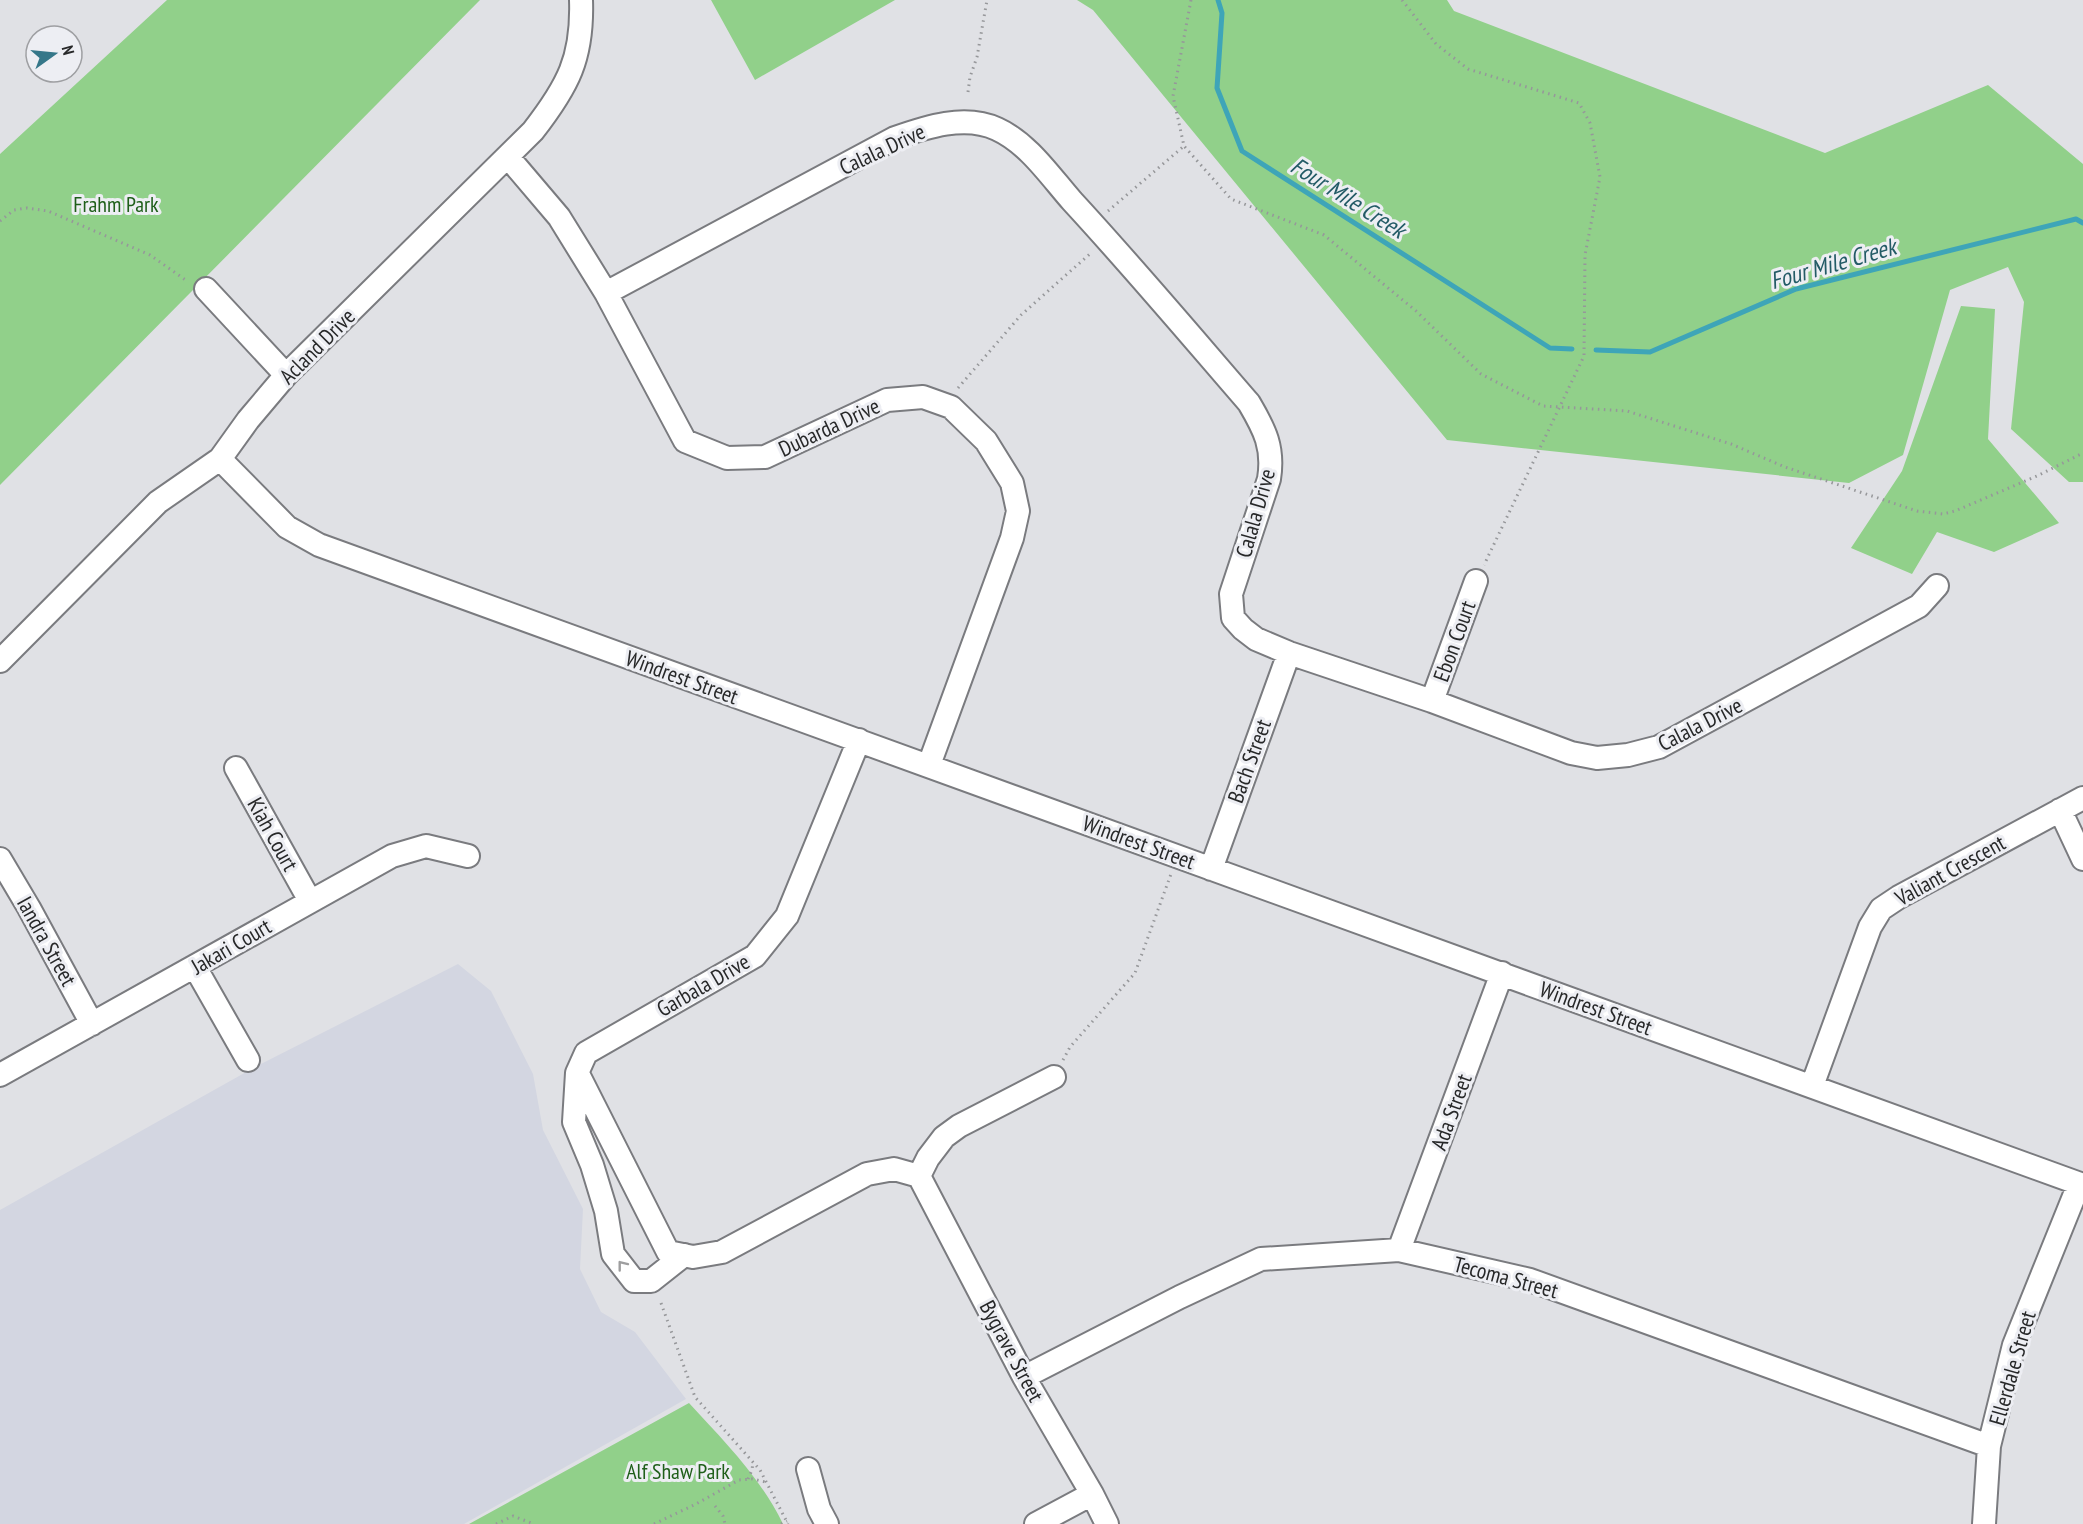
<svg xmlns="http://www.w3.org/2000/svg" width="2083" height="1524" font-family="'PT Sans Narrow',sans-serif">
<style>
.built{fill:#d3d6e1}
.green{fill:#91d08a}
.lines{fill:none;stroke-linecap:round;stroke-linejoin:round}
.stream{stroke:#3ea5b8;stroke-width:5}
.minor-casing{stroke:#7a7b7f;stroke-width:26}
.path{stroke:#96979a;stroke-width:3;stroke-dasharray:1.5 4.5;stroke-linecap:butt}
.minor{stroke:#fff;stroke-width:22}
.oneway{stroke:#9e9e9f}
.labels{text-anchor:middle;stroke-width:6;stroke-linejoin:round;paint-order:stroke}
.street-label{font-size:22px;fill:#272829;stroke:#edeef3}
.park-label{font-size:22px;fill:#1f5f1a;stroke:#edeef3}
.water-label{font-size:24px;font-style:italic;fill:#235b66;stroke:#edeef3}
</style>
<rect width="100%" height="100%" fill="#e0e1e5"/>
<path class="built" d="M458,964L491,991L533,1074L543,1130L583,1209L580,1269L601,1312L635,1332L686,1399L464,1524H0V1210L257,1066Z"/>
<path class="green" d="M167,0H480L0,485V154Z
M711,0H895L755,80Z
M1077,0H1447L1454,11L1825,153L1988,85L2083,164V482H2069L2011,429L2024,302L2008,267L1950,290L1903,455L1849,483L1447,440L1093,10Z
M1961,306L1995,309L1988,439L2059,523L1994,552L1937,532L1912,574L1851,548L1902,471Z
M689,1403C724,1441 760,1477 783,1524H469Z"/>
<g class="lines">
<path class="stream" d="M1218,0L1222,13L1217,88L1242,151L1550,348L1572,349
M1596,350L1650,352L1796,289L2076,219L2083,223"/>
<g class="minor-casing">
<path id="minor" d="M508,157L559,217L606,293L685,441L727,458L765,457L887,400L923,397L951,407L986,441L1012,483L1018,511L1012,538L929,765
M206,289L286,375
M606,293L895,138C926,127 965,114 997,129C1028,143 1050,176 1072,201C1133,267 1191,336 1249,403C1265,430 1274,448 1269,479L1231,594L1233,618L1243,629L1256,639L1289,653L1432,701L1571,753L1597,758L1628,755L1659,747L1919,606L1937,586
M220,459L287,527L319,545L2083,1185
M0,661L158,502L220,459L248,420L286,375L533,131C568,86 583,58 581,0
M1432,701L1476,581
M236,768L310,901
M2060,810L2083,859
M0,859L29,908L92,1024
M1211,869L1289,653
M195,967L248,1060
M578,1074L668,1252L693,1257L722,1252L867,1174L894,1169L919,1176
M0,1075L392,856L426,846L468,856
M1812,1086L1870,927L1881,909L1899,897L2083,798
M919,1176L1024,1377L1092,1494L1107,1524
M919,1176L928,1158L944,1137L959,1126L1054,1077
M1399,1250L1502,973
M684,1255L651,1281H634L613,1254L606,1211L592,1165L574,1122L577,1073L586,1053L755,956L787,916L859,740
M1024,1377L1180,1297L1261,1259L1399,1250L1530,1280L1989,1446
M808,1469L819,1509L827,1524
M1036,1524L1092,1494
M1984,1524L1989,1446L2014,1345L2079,1184"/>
</g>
<path class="path" d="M1191,0L1173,96L1184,146L1231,199L1324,235L1416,311L1481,374L1543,406L1627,411L1731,444L1785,467L1917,511L1943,514L1955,511L2037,476L2083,453
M1402,0L1436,44L1468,69L1579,103L1590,123L1600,177L1585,255L1584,356L1484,565
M968,92L970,77L977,57L987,0
M1108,211L1184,146
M0,221L14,210L27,208L48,211L150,255L187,281
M958,388L1021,315L1092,252
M1063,1060L1070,1047L1135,973L1171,874
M661,1303L695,1397L760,1470L788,1524
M748,1479L752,1470L753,1462
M715,1506L723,1516L725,1524
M496,1524L513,1516L534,1524
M654,1524L696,1504L739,1480L752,1479L766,1482
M781,1524L787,1521"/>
<use href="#minor" class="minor"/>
</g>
<defs><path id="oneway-chevron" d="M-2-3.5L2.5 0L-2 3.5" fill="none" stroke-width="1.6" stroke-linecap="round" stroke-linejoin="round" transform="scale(1.5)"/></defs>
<use class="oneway" href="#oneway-chevron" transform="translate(622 1265) rotate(-128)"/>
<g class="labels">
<g class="street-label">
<text transform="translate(882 149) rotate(-25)" y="8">Calala Drive</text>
<text transform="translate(317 346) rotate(-45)" y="8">Acland Drive</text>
<text transform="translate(829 427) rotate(-25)" y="8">Dubarda Drive</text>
<text transform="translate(1255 513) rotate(-74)" y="8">Calala Drive</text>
<text transform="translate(1454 641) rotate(-70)" y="8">Ebon Court</text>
<text transform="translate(682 677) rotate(20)" y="8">Windrest Street</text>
<text transform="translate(1700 724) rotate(-27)" y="8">Calala Drive</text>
<text transform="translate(1249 761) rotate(-70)" y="8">Bach Street</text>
<text transform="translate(273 834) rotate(61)" y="8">Kiah Court</text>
<text transform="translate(1139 842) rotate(20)" y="8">Windrest Street</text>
<text transform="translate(1950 870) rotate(-29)" y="8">Valiant Crescent</text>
<text transform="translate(47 941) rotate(61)" y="8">Iandra Street</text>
<text transform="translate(231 946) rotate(-30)" y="8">Jakari Court</text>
<text transform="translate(703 985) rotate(-30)" y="8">Garbala Drive</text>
<text transform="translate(1596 1008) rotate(20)" y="8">Windrest Street</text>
<text transform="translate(1451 1112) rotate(-70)" y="8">Ada Street</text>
<text transform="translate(1506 1277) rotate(15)" y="8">Tecoma Street</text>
<text transform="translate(1012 1351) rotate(62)" y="8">Bygrave Street</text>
<text transform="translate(2012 1368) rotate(-74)" y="8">Ellerdale Street</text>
</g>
<g class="park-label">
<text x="116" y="212">Frahm Park</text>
<text x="678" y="1479">Alf Shaw Park</text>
</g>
<g class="water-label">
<text transform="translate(1348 198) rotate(32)" y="8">Four Mile Creek</text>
<text transform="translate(1833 264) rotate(-16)" y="8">Four Mile Creek</text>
</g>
</g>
<g transform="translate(54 54) rotate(75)"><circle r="28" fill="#edeef3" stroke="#9e9fa2" stroke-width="1.5"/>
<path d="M0-4.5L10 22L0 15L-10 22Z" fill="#357789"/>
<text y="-9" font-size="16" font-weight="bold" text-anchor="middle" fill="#272829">N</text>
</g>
</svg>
